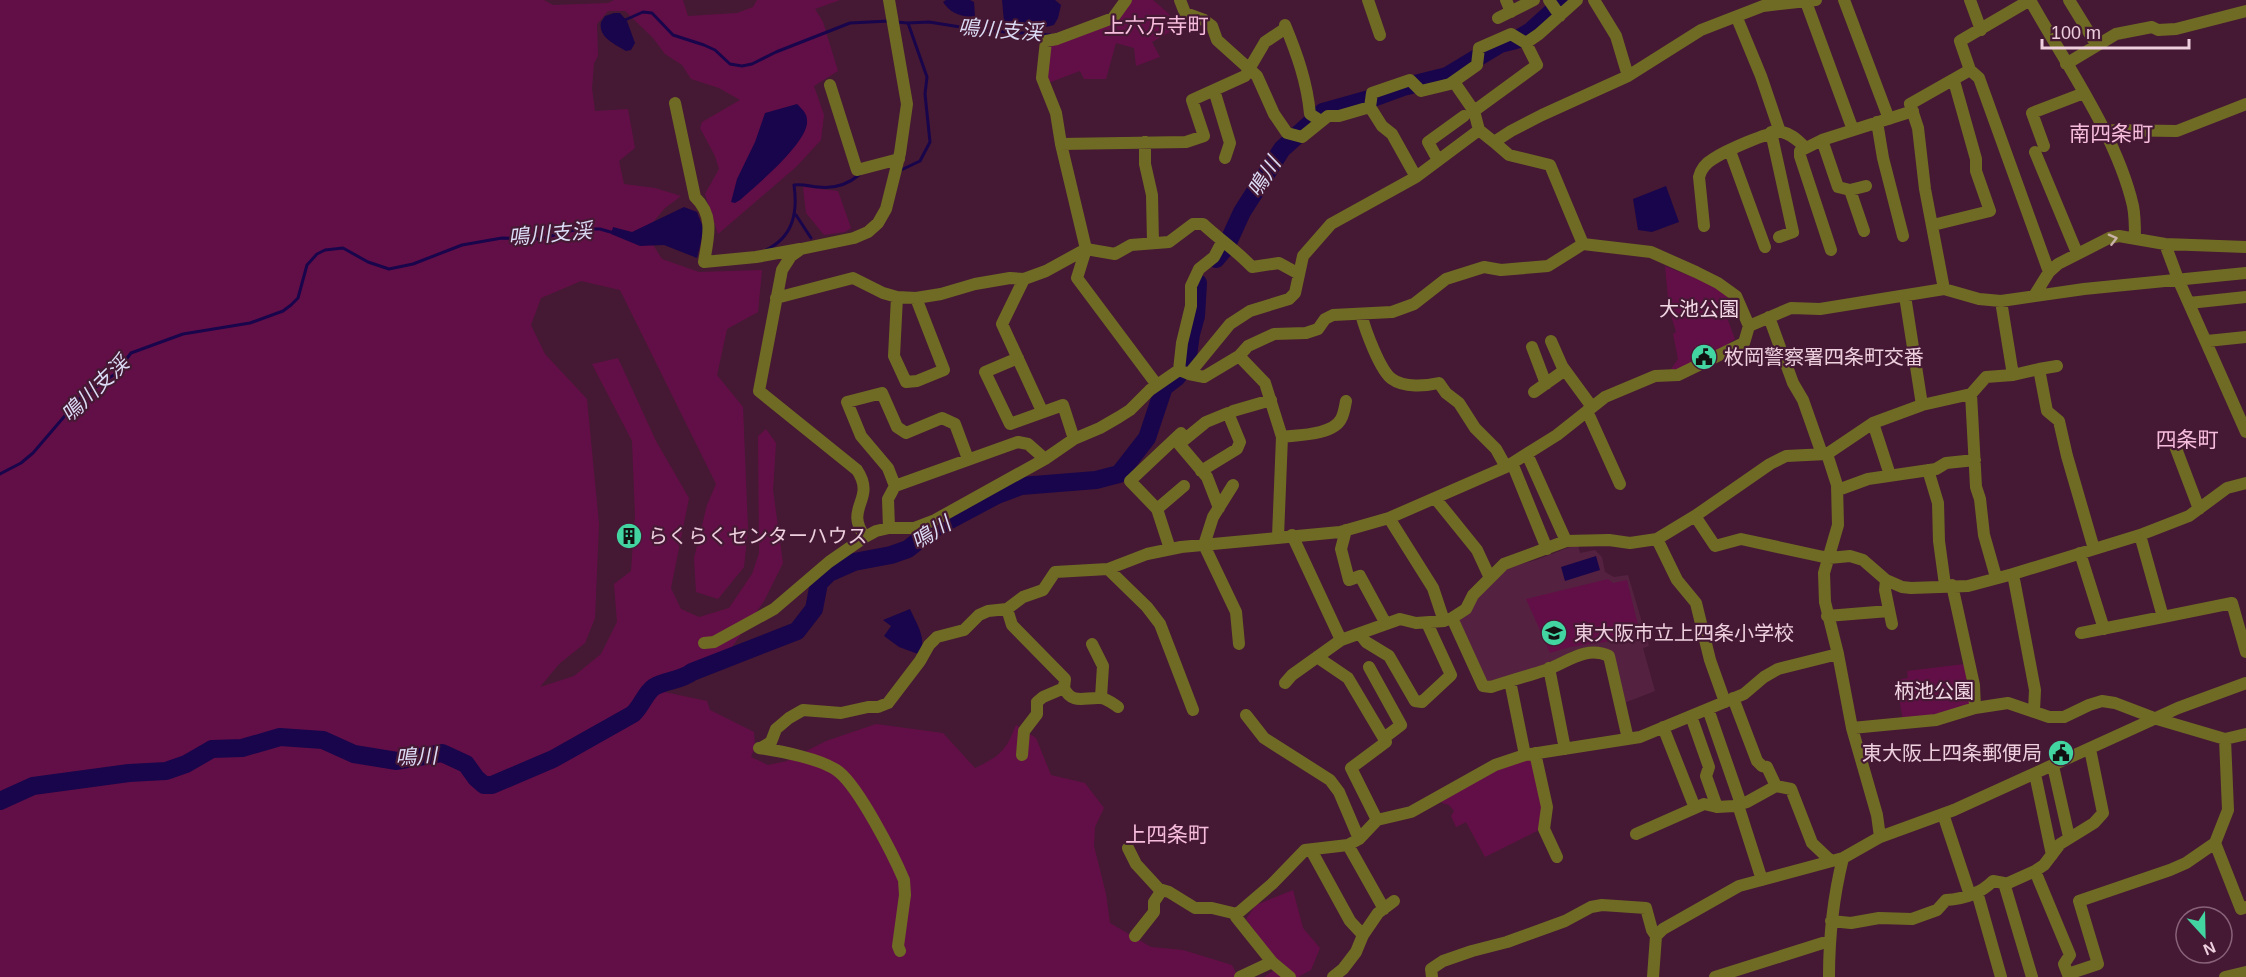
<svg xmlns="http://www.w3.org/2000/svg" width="2246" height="977" font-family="Helvetica,'Noto Sans JP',sans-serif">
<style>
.built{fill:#542240}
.green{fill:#630f47}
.water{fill:#19054b}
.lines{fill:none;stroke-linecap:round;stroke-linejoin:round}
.stream{stroke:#19054b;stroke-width:3}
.river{stroke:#19054b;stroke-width:18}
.minor{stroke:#706b24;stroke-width:12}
.oneway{stroke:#c8b1a6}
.labels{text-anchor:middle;stroke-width:4.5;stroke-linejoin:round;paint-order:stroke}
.park-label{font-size:20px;fill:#f2d8e5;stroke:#451934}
.poi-label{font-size:20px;fill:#edcfde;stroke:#451934;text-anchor:start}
.neighbourhood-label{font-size:21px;fill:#f7bddc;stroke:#451934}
.water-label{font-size:21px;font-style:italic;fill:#dbdbf5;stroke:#451934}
</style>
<rect width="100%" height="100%" fill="#451934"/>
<path class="built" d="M1578,544L1580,553L1595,550L1602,557L1605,572L1614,577L1628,575L1649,646L1643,648L1655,691L1624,703L1611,651L1601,647L1572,651L1555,662L1485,683L1458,620L1506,568L1536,560Z"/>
<path class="green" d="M0,0H544L553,5L608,3L614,0H683L688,16L737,13L753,7L757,0H840L815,9L823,22L838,71L814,86L824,115L821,140L796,167L718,234L705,194L719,169L715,156L700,128L702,122L740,100L719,88L691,79L682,65L665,54L653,38L625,11H608L597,24L598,56L594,63L592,88L595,111L628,109L635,148L619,161L624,184L655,188L681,196L665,208L645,232L662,259L699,272L762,270L758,312L727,329L717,375L743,407L748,529L744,567L718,599L696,592L694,558L707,505L716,484L620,290L581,281L541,298L531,325L545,354L587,399L599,524L595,618L585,643L559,664L540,687L574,676L601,654L617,622L614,584L631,571L635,515L632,441L592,364L618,358L656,441L689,498L671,588L681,609L699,617L729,608L752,574L759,553L758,436L766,429L776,443L773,490L783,563L764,601L730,650L641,687L707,701L710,710L754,732L755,747L751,757L768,765L787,761L826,741L876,724L943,733L975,768C1000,756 1006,751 1016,725L1036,738L1051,775L1085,783L1104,808L1095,827L1094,846L1106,894L1110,923L1151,947L1183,950L1232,965L1238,977H0Z
M1129,0H1153L1168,13L1179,27L1152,42L1160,57L1136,66L1134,48L1116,43L1106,79H1084L1080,71L1048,83V50L1051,46L1112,23Z
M803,187L838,191L851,228L845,232L824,235L806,213Z
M1665,266C1689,277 1727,285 1738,310L1726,315L1735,339L1711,357L1708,350L1696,355L1699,363L1680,370L1671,369L1678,359L1673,334L1676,332L1669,309Z
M1608,579L1613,583L1627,580L1638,625L1627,629V639L1570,647L1550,653L1526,599Z
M1965,664L1970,704L1946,712L1903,721L1896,680L1908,678L1907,671Z
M1533,756L1545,808L1541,829L1485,857L1466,822L1456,827L1451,816L1454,811L1449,805L1442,803L1440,798L1497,768Z
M1293,890L1303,928L1320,948L1311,970L1298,977H1264L1284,964L1272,955L1246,919L1256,905Z"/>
<path class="water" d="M946,0H970L974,2L975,16C962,18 950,13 943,2Z
M1002,0H1055L1061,5L1058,18L1054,25L1042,28L1004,22Z
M614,13H620L627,21L635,43L631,50L626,51C614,44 598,37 601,22L605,16Z
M797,104C802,109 807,113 807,120C810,141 756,186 740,200L735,203L731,202L737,179L755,142L765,113Z
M1666,186L1679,222L1652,232L1638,230L1633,199Z
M684,207L697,212L704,230L697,258L664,245L640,246L611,234L613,227L632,232Z
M1596,556L1600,570L1565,581L1561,567Z
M910,609C916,623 929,641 918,654L899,647L884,636L891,626L883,620Z"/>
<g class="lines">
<path class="stream" d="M625,20L643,12L652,13L673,35L704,45L715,50L730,64L742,66L752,64L776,52L850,23L889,21
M896,22L908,23
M901,170L920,161L930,142L925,94L927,77L908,23L929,22L979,30L1050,35
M796,215L811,238
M766,250C793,237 798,213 794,185C803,184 809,186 818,187C834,189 847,185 859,175
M0,474L21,463L33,453L81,397L115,374L131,353L183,334L250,323L283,311L291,305L298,298L307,265L317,254L325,250L343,248L368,262L389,269L413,264L462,245L502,238L539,239L578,229H600L614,233"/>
<path class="river" d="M1216,259L1226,247L1242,212L1282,149L1323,112L1373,98L1403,87L1447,76L1500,44L1516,40L1531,31L1565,0
M0,801L33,786L129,773L166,771L186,764L212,749L242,748L280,737L323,740L354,754L397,761L442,753L466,764L476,778L484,785H492L553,759L633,714C642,706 645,693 654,687C666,680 680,681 692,672L797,631L814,609L819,583L829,573L854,562L891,555L908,549L933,529L997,495L1021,486L1096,480L1119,474L1147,438L1164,387L1177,377L1187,363L1191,334L1196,316L1198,283"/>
<path class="minor" d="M1126,0L1113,18L1057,39L1046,41L1042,78L1056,113L1061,144L1086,249L1077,278L1157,385
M1180,0L1185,13L1204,20L1212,26L1217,40L1257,76L1274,114L1287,133L1302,137L1328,116H1339L1370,107L1382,126L1392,134L1416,177
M1368,0L1380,35
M1506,0L1511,12
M1549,0L1560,16
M1594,0L1616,36L1628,76
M1844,0L1889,119
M1970,0L1981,30
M2030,0C2065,63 2117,136 2133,206C2135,216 2135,228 2135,238
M2069,0L2096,44
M1806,2L1853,130
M1498,18L1534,0
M1737,18L1761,76L1780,132
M1285,25C1297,54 1307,82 1310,114L1321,121
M2066,64L2116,34L2152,27L2158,30L2176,29L2246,11
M1970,70L1979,78L2049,272
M1454,82L1474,111
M830,85L857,170L899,159
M1214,90L1230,143L1225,158
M675,103L695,197C715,216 708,238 704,262L756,257L800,249
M1370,107L1372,93L1410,80L1421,91L1450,84L1477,65L1479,48L1511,34L1526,43
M1877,122L1883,158L1903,236
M1479,130L1474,111L1537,65L1526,43L1539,34L1577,0
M2104,130L2177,131L2246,104
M1771,132L1793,232L1779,237
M1822,140L1838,187L1850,190L1866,186
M1145,142V164L1152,195L1153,243
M1494,142L1509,155L1550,165L1583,244
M1061,144L1186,142L1204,136L1192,100L1245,76L1265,42L1286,28
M2044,146L2032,113L2084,93
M1730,151L1765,247
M2035,152L2077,253
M1438,160L1428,142L1464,116
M1850,190L1864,231
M1933,225L1990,211L1976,171V159L1954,81
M1704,226L1699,177C1701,169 1706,163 1713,159C1725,151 1769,131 1782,132C1792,134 1798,141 1805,147
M2165,244L2178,279L2246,432
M1831,250L1800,156V151L1822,140L1913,111
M1024,279L1002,324L1042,411
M1944,289L1925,189L1918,128L1910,104L1970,70L1960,41L2030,0
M1905,296L1922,405
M2034,296L2049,272L2058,264L2109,238L2119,236L2165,244L2246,247
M897,297L894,356L906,382L917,381L944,370L916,298
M776,298L853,278L883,293L897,297L916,298L941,294L975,284L1010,278L1024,279L1046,271L1086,249L1115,254L1131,245L1169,242L1193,224H1203C1219,239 1237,251 1252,267L1279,263L1299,274
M2189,303L2246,297
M1361,314C1365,329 1380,371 1392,379C1404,388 1426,386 1439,383L1446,393L1459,403L1475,428L1496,449L1506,467
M1769,317L1793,383L1803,400L1822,454
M1551,341L1562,366L1592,407
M2207,341L2246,337
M1532,347L1546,384
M1239,356L1265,383L1282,437L1278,536
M1018,358L985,372L1010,424L1063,405L1074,439
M2057,366L2039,369L2047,411L2059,421L2067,456L2094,549
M1179,370L1189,374L1204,377L1239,356L1248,346L1274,334L1306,333L1318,329L1325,319L1333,315L1392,312L1414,304L1446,279L1484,267L1501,270L1548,266L1583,244L1651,252L1696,272L1718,283L1736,296L1749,326
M1179,370L1182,343L1191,306V286L1199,269L1214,257L1222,242
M1189,374L1230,324L1250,311L1289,299L1295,293L1303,256L1331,224L1416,177L1479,130L1494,142L1511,131L1542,115L1628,76L1701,30L1763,6L1816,0
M2013,375L2039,369
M1534,392L1565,370
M1971,394L1976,487L1980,499L1984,535L1996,577
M1233,411L1271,400
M1587,411L1620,484
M1873,423L1890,475
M1282,437C1298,435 1333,435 1341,419C1344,414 1345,406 1346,401
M2172,438L2199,509
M1527,454L1566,541
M1827,454L1837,485L1838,525L1824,573L1825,602L1838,654L1852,728L1877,815L1880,837
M1512,463L1547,549
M1928,470L1938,503L1939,541L1945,585
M1201,471L1237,449L1240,442L1228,413L1206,422L1179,444L1207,477L1219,508
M1233,485L1213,517L1204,545L1236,612L1239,644
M895,486L888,468L861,436L847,402L882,393L897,427L906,433L942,418L955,424L968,459
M1838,490L1868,479L1936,469L1946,463L1975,460
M1435,498L1477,550L1490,578
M1157,509L1184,486
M1695,516L1715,546L1741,539L1819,556L1829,558L1850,556L1863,560L1886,580L1902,587L1911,588L1968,586L2013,574L2140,535L2189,516L2227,488L2246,483
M1389,518L1433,588L1444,621
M889,528L888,499L895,486L1018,442L1028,444L1045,459
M1346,530L1341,549L1349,580L1360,576L1386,624
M1292,535L1341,640
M2140,535L2163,617L2232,603L2246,652
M865,537C843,507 877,500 857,470L759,391L782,270L791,256L801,249L854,238L868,232L878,223L886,209L900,153L907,104L889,0
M1657,539L1677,580L1696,603L1710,660L1725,702
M1170,549L1157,509L1130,481L1181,433
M2080,553L2104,629
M1108,569L1147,607L1160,624L1193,710
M2013,574L2035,690L2034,711
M1886,580L1885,590L1892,624
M1952,585L1974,685L1975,708
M1007,609L1012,625L1065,679L1064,688
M1827,616L1889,611
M1452,618L1483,686L1491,687C1509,681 1527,676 1546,670C1566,663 1586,645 1609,656L1628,739
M2081,633L2163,617
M1360,634L1366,642L1389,656L1415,701L1422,702L1451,675L1427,623
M704,643L714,642L774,609L829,562L865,537L876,531L889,528H914L935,520L1045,459L1074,439L1100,428L1119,417L1130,410L1150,390L1179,370
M1092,644L1103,666L1101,697
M1317,657L1348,678L1386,742L1351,768L1377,820
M1369,667L1401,725L1384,738
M1549,668L1565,749
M1510,681L1525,755
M1285,683L1292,675L1341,640L1400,619L1416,623L1444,621L1452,618L1466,609L1473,595L1504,564L1566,541L1609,540L1630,543L1657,539L1695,516L1770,464L1786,456L1827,454L1873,423L1922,405L1971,394L1986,377L2013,375L2001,301
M1708,709L1741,804
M1246,715L1264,738L1330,780L1339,792L1359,839
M1691,716L1709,767L1706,776L1717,807
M1663,727L1695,808
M1852,728L1936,720L1975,708L2008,703L2049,717H2064L2089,705L2102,701L2115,703L2157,719L2225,739L2246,734
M759,748C780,751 823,759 839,772C859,788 893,854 904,880L905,895L898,946L900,951
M761,748L771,742L776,729L789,718L803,710L841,713L868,707H878L888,703L920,661L929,645L937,637L964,630L979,615L988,611L1007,609L1023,597L1043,590L1055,572L1108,569L1147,554L1181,547L1340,532L1389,518L1506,467L1557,435L1605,397L1655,376L1678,375L1744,343L1749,326L1791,308L1820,309L1944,289L1979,299L2001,301L2084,289L2246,273
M1535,753L1547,807L1544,829L1557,857
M1022,755L1024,731L1037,714V702L1043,697L1064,688C1072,705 1085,697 1100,698C1106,698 1112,703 1118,707
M2053,766L2069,837
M2035,774L2052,855
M1776,786L1791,789L1812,843L1831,861
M1738,805L1762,880
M1943,814L1970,895
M1636,834L1704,804L1717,807L1734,806L1747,802L1776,786L1767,767L1762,766L1757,761L1733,698
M2215,843L2241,909L2246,907
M1348,845L1384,909
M1128,848L1136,864L1159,889L1169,892L1195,908H1212L1237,914
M1311,850L1350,921L1363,935
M2035,871L2070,955L2064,964L2069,977
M2006,884L2035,871L2044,865L2060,844L2094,823L2103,813L2090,749
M1977,892L2001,977
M1831,921L1851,923L1879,918L1912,919L1937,910L1946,900C1963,899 1981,893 1993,881L2004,883L2032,977
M1135,936L1154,912V902L1162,890
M2068,974L2098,964L2079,901L2170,870L2186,863L2215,843L2228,810L2225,739
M1240,977L1272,962
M1290,977L1272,962L1236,917L1237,914L1272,884L1305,850L1348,845L1359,839L1377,820L1411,812L1495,765L1525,755L1640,737L1744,694L1764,677L1778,669L1838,654
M1333,977L1343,969L1356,952L1363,935L1378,913L1394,901
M1432,977L1431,969L1443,961L1472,951L1507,942L1565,921L1591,907L1602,905L1646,908L1652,930L1656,936
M1653,977L1656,936L1663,929L1739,886L1843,858L1880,837L1954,810L2178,708L2246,683
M1715,977L1829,941
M1829,977C1829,936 1833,898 1843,858
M2225,977L2246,972"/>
</g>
<defs><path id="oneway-chevron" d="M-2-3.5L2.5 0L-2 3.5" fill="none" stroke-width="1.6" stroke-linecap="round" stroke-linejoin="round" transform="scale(1.5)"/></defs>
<use class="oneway" href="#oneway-chevron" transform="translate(2113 239) rotate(-14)"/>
<defs>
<g id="civic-disc" transform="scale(1.35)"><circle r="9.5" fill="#42d4a1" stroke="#451934"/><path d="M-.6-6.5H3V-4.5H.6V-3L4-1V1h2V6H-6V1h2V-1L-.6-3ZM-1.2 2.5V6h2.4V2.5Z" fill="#111"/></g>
<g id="building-disc" transform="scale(1.35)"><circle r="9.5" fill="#42d4a1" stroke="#451934"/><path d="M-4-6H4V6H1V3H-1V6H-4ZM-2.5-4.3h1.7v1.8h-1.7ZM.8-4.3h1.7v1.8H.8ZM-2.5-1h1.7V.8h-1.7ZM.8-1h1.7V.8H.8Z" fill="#111"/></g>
<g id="school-disc" transform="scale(1.35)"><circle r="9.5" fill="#42d4a1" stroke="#451934"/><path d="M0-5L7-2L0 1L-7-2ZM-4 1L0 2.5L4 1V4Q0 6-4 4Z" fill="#111"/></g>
</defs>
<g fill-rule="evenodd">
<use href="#civic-disc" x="1704" y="357"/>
<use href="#building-disc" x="629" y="536"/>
<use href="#school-disc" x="1554" y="633"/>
<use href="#civic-disc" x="2061" y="753"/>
</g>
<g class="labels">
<g class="park-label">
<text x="1699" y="316">大池公園</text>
<text x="1934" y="698">柄池公園</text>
</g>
<g class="poi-label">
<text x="1724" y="364">枚岡警察署四条町交番</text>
<text x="648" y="543">らくらくセンターハウス</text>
<text x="1574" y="640">東大阪市立上四条小学校</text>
<text x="2042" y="760" text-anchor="end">東大阪上四条郵便局</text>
</g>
<g class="neighbourhood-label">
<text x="1156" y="33">上六万寺町</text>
<text x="2111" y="141">南四条町</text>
<text x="2187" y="447">四条町</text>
<text x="1167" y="842">上四条町</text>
</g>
<g class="water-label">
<text transform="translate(1000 30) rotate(4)" y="7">鳴川支渓</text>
<text transform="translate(1264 177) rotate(-58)" y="7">鳴川</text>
<text transform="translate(550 234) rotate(-5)" y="7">鳴川支渓</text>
<text transform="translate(95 389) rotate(-44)" y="7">鳴川支渓</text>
<text transform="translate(931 533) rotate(-32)" y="7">鳴川</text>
<text transform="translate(416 757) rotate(-3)" y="7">鳴川</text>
</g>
</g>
<g transform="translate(2204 935) rotate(158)"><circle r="28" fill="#451934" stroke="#886278" stroke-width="1.5"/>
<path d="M0-4.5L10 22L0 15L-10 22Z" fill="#42d4a1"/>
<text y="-9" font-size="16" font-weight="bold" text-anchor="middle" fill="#edcfde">N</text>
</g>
<path d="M2042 39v9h147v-9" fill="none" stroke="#edcfde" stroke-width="3"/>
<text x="2051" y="39" font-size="18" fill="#edcfde" stroke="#451934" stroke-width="4.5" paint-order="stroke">100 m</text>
</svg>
